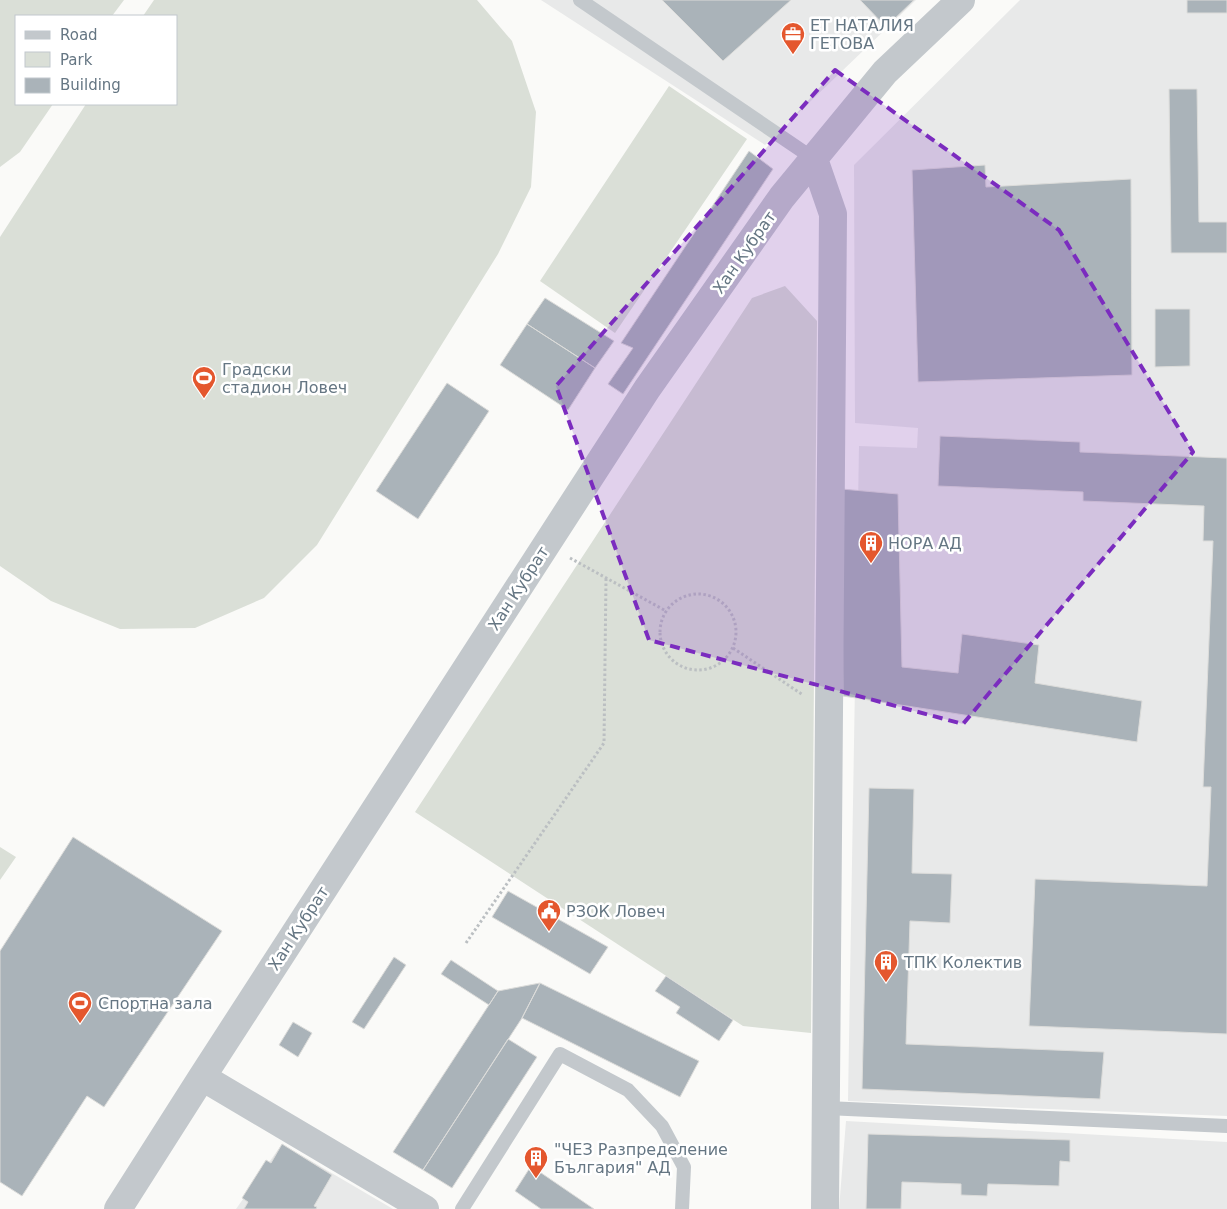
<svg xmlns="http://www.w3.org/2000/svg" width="1227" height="1209" font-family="'DejaVu Sans',sans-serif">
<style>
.built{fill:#e8e9e9}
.green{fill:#dadfd7}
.building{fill:#aab3b9;stroke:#dcdcda}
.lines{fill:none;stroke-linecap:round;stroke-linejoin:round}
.path{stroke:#bbbfc2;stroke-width:3;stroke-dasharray:2.5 2.5;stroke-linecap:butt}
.service{stroke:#c3c8cc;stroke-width:14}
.minor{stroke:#c3c8cc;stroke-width:28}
.marked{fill:#7b2cbf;fill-opacity:0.2;stroke:#7b2cbf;stroke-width:4;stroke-dasharray:10 6;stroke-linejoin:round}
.labels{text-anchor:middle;stroke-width:5;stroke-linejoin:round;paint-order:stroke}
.poi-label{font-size:16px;fill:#657683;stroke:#fff;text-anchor:start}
.street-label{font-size:16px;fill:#657683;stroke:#fff}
</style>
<rect width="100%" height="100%" fill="#fafaf8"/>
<path class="built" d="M541,0H916L765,145Z
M1020,0H1227V1116L848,1101L859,446L917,448L918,428L855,423L854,165Z
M846,1121L1227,1142V1209H839Z
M282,1144L393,1209H236Z"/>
<path class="green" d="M0,0H124L112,16H16V104H53L20,152L0,167Z
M154,0H477L512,41L536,112L531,187L498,254L317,545L264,598L195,628L120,629L51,601L0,566V237L86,104H176V16H143Z
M669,86L747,139L615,333L540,281Z
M785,286L817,321L811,1033L743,1026L415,812L752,298Z
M0,847L16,857L0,880Z"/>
<path class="building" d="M662,0H791L723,61Z
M860,0H914L886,27Z
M1187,0H1227V13H1187Z
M1169,89H1197L1199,222H1227V253H1171Z
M749,151L773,169L623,394L608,384L633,348L621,343Z
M985,165L986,187L1131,179L1132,375L918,382L912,170Z
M545,298L614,341L595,368L527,324Z
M1155,309H1190V366L1155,367Z
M527,324L595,368L568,410L500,365Z
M447,383L489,411L418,519L376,491Z
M940,436L1080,442V452L1227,458V1034L1029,1026L1035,879L1207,886L1211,787H1203L1213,541H1203L1204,506L1083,501V492L938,486Z
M841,489L898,494L902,667L958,673L962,634L1039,645L1035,683L1142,701L1137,742L843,696Z
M869,788L914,789L912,873L952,874L950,923L910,921L906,1044L1104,1052L1100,1099L862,1089Z
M73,837L222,931L104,1107L87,1096L22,1196L0,1182V951Z
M508,891L608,947L590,974L492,917Z
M394,957L406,965L364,1029L352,1022Z
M451,960L498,991L489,1005L441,974Z
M666,976L733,1020L719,1041L676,1013L680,1007L655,991Z
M540,983L699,1061L680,1097L522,1018Z
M540,983L522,1018L423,1170L393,1152L498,991Z
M293,1022L312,1033L298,1057L279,1045Z
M508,1039L537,1057L452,1188L423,1170Z
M868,1134L1070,1140V1162L1060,1161L1059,1186L988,1184L987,1196L961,1195V1184L902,1182L901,1209H866Z
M282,1144L332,1175L314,1206L317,1207L316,1209H244L248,1202L242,1198L266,1160L271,1163Z
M531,1166L594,1209H541L515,1191Z"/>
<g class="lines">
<path class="path" d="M570,558L666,611
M660 632a38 38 0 1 1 76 0a38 38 0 1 1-76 0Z
M733,648L803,695
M466,943L604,743L606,578"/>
<path class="service" d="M580,0L814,159
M826,1108L1227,1126
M462,1209L560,1054L628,1090L662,1126L684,1167L682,1209"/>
<path class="minor" d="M814,159L833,214L825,1209
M202,1077L425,1209
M118,1209L202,1077L647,389L782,197L885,72L961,0"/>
</g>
<path class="marked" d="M835,70L1059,230L1193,452L963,724L649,640L556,386Z"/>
<defs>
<g id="office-pin" transform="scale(1.25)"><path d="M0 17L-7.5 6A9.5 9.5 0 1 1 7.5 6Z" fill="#e4572e" stroke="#fff"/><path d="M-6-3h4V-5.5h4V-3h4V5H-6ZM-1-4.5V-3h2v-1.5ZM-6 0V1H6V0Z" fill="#fff"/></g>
<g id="stadium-pin" transform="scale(1.25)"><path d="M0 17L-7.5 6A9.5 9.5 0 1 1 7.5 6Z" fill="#e4572e" stroke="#fff"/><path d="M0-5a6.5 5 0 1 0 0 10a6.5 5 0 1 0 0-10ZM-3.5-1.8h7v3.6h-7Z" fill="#fff"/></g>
<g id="building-pin" transform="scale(1.25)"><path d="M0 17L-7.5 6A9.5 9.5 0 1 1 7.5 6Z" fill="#e4572e" stroke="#fff"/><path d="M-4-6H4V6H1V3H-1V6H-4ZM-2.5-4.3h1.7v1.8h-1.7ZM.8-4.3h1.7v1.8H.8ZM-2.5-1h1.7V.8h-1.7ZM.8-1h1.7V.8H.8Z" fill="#fff"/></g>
<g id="civic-pin" transform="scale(1.25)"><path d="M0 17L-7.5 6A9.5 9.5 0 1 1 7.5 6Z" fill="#e4572e" stroke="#fff"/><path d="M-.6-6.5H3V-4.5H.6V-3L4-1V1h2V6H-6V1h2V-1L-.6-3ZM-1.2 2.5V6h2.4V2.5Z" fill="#fff"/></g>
</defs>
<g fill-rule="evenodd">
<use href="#office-pin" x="793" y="34"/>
<use href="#stadium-pin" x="204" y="378"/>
<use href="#building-pin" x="871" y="543"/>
<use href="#civic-pin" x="549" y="911"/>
<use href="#building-pin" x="886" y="962"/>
<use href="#stadium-pin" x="80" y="1003"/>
<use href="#building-pin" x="536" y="1158"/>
</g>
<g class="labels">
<g class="poi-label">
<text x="810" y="31">ЕТ НАТАЛИЯ<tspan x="810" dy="18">ГЕТОВА</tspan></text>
<text x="222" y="375">Градски<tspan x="222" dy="18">стадион Ловеч</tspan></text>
<text x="888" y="549">НОРА АД</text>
<text x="566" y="917">РЗОК Ловеч</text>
<text x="904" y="968">ТПК Колектив</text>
<text x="98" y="1009">Спортна зала</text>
<text x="554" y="1155">"ЧЕЗ Разпределение<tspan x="554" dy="18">България" АД</tspan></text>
</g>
<g class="street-label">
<text transform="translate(744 252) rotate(-55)" y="6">Хан Кубрат</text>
<text transform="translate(518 588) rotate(-57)" y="6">Хан Кубрат</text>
<text transform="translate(298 928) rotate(-57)" y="6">Хан Кубрат</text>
</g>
</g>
<rect x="15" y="15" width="162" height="90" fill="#ffffff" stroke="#c1c8cd"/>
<rect x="25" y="31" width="25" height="8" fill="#c3c8cc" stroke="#c1c8cd"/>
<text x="60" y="40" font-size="15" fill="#657683">Road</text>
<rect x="25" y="52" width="25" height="15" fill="#dadfd7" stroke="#c1c8cd"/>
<text x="60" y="65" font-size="15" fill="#657683">Park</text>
<rect x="25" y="78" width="25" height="15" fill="#aab3b9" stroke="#c1c8cd"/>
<text x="60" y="90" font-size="15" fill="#657683">Building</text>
</svg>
